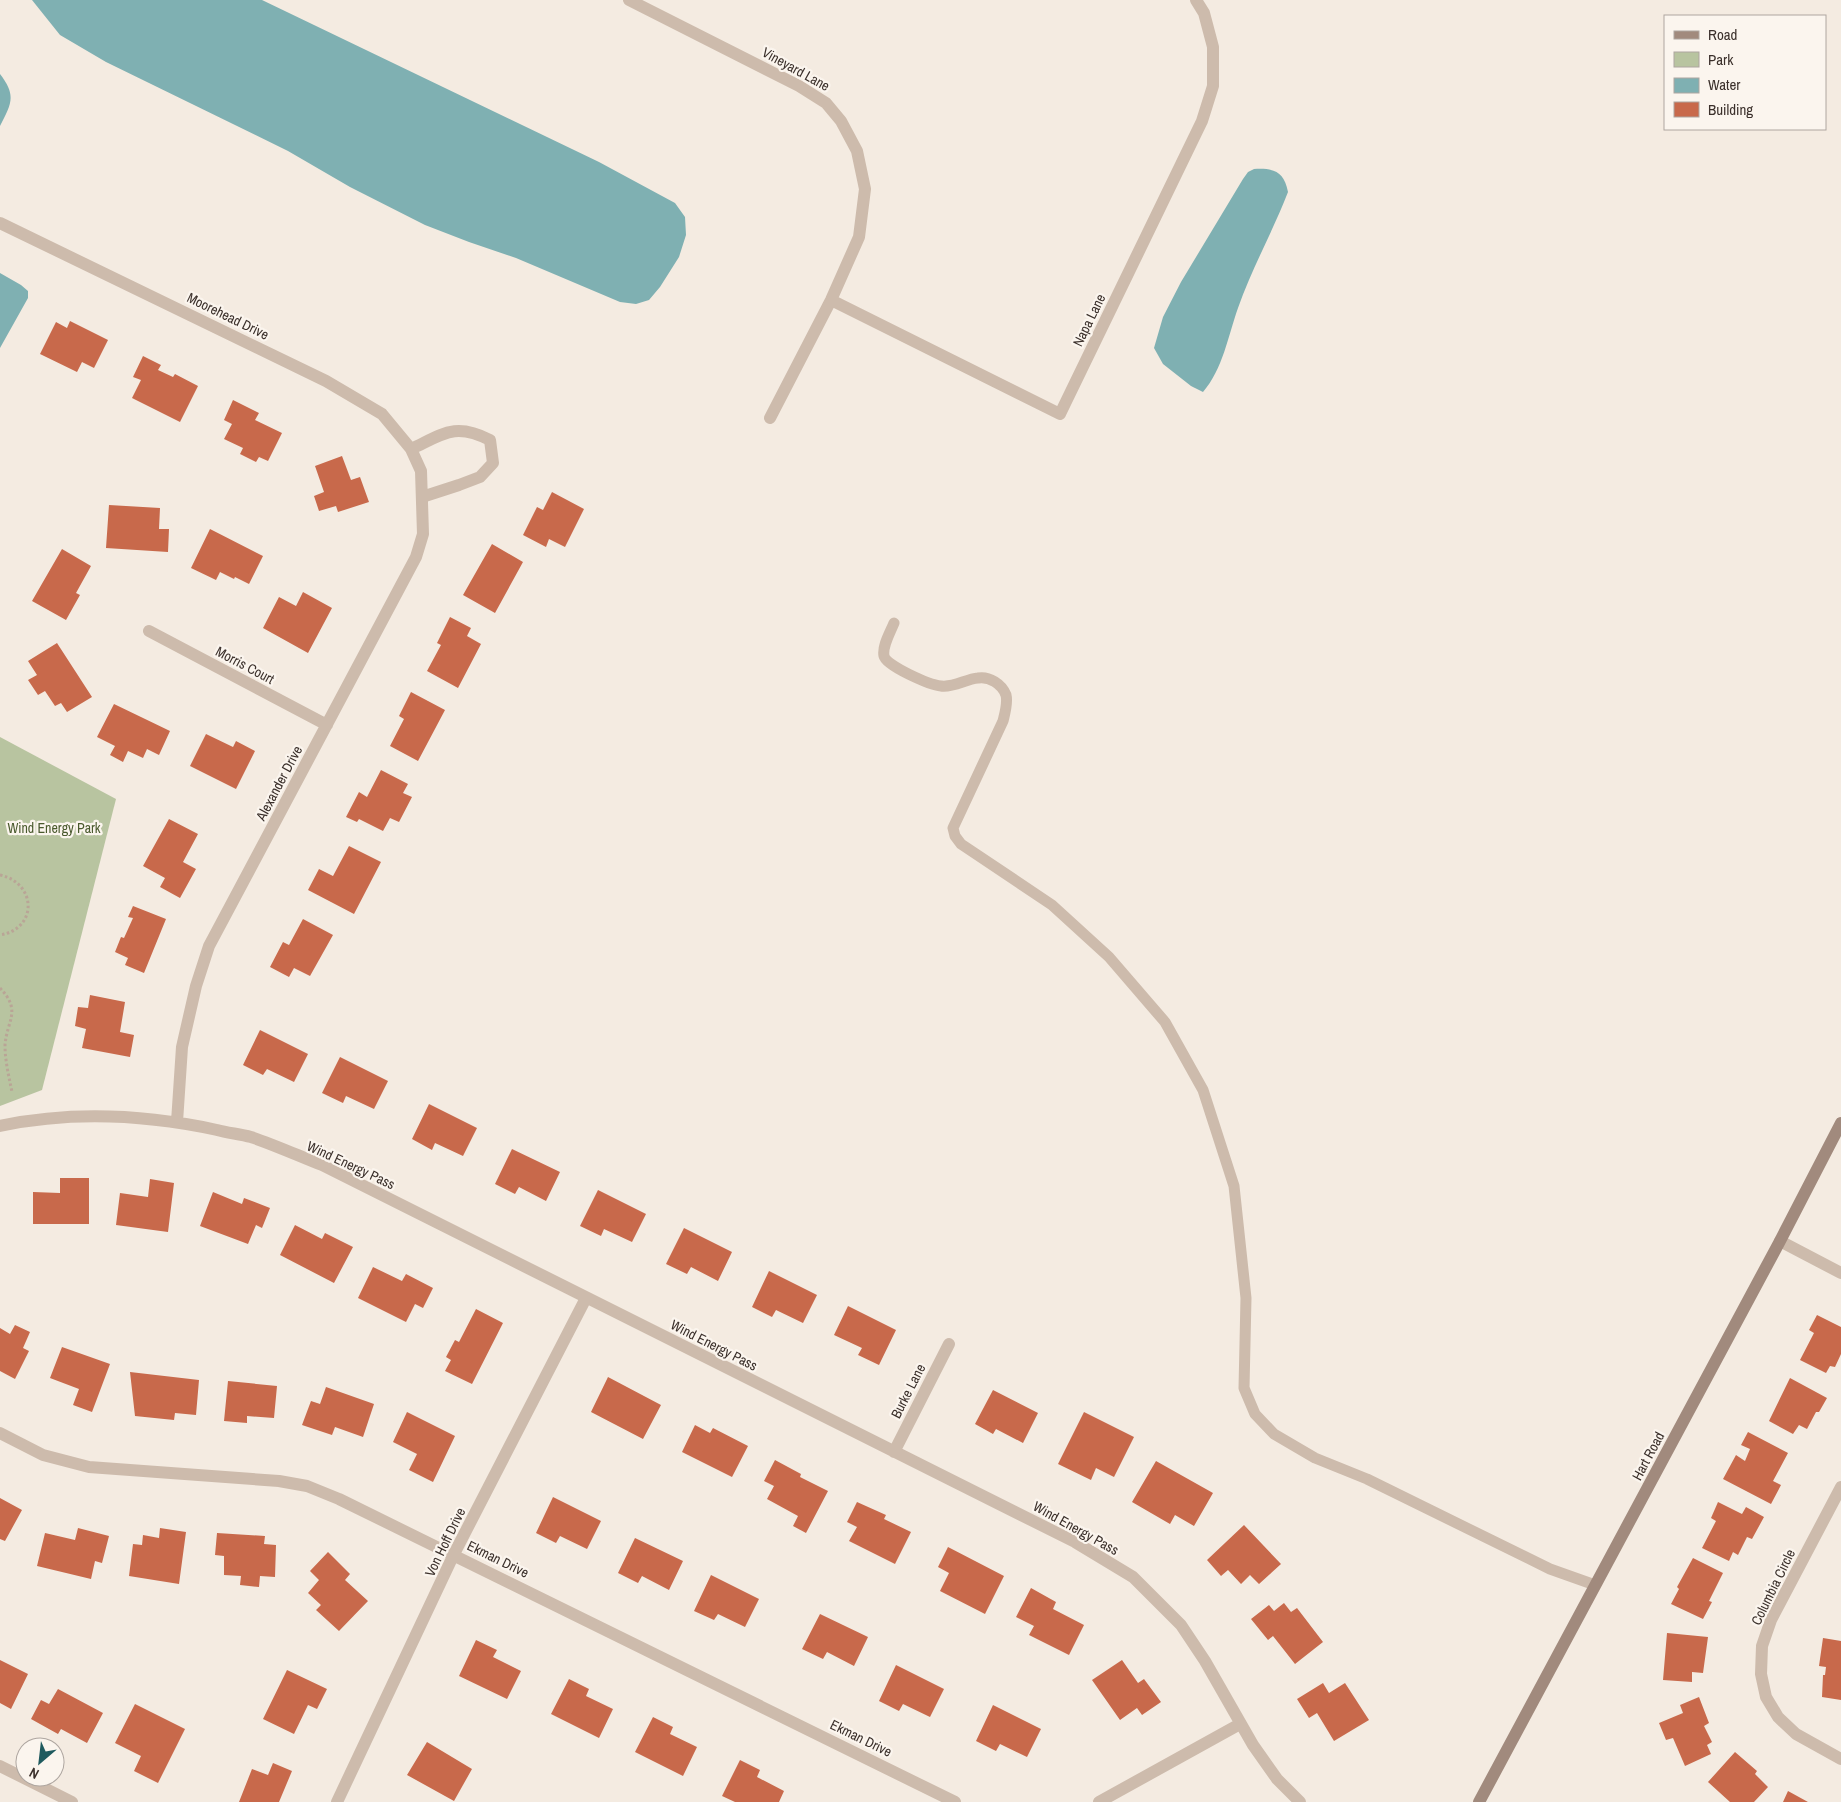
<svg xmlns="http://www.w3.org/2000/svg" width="1841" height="1802" font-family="'Archivo Narrow',sans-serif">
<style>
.green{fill:#b8c4a0}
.water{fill:#7fb0b2}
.building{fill:#c8694b}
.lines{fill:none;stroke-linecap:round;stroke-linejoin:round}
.path{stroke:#b9a596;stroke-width:3;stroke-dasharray:2.5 2.5;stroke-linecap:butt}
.lane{stroke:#cdbbac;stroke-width:11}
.street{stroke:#cdbbac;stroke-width:12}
.secondary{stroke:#a18a7d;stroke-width:12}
.labels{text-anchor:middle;stroke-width:4.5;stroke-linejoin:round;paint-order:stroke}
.street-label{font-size:14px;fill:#3b302b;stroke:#fbf5ee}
.park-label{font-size:14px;fill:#4a5a2e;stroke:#fbf5ee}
</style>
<rect width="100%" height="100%" fill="#f4ebe1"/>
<path class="green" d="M0,737L116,799L42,1090L0,1106Z"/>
<path class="water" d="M32,0H262L599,162L675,203L685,217L686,235L679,257L660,287L649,300L636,304L620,302L516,258L469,242L425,225L350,187L288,151L106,62L60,35Z
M0,74C17,96 11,104 0,126Z
M1254,169C1274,168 1284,171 1288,192C1273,231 1252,268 1238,308C1228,336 1223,369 1203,392L1191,386L1163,364L1154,348L1163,317L1181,282L1243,179L1248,172Z
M0,273L21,285L28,291V298L0,348Z"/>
<path class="building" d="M70,321L108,340L94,368L82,362L77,372L40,354L56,322L67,328Z
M143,356L161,365L158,370L173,377L175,374L198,386L180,422L132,398L141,380L133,377Z
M233,400L259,413L255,420L282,433L268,461L259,457L256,462L240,454L243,448L224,439L232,424L224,420Z
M342,456L351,480L360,477L369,502L338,512L336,506L319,511L314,496L324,492L315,466Z
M552,492L584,509L565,547L549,539L546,547L523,535L537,507L543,510Z
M109,505L160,508L159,529H169L168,552L106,548Z
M210,529L263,556L249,584L235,577L234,579L220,572L216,580L191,568Z
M492,544L523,562L495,613L463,595Z
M62,549L91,566L76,593L80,595L66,620L32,601Z
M303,592L332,608L308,653L263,628L279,597L296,606Z
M450,617L471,628L467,636L481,644L458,688L427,671L441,645L437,643Z
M57,643L92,697L67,712L61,703L55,706L45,691L38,695L28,680L37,675L28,661Z
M411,692L445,710L418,761L390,746L404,719L399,716Z
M114,704L170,731L159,755L147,749L143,758L128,751L123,762L110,755L115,746L97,737Z
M206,734L233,747L236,741L255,751L236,789L190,766Z
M381,770L408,784L403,793L412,797L399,822L390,818L383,831L359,819L357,822L346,817L359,792L367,797Z
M169,819L198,834L183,862L196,869L180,898L160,887L165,878L143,866Z
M349,846L381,862L354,914L308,890L319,869L333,876Z
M133,906L166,919L144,973L125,965L128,958L115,952L121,937L124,938L133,918L128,917Z
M303,919L333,935L310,976L294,968L289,977L270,967L283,942L289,945Z
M90,995L125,1002L120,1032L134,1035L130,1057L82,1048L86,1029L75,1026L78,1007L88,1008Z
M260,1030L308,1054L294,1082L267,1069L263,1075L243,1065Z
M340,1057L388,1081L374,1109L346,1096L343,1103L322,1093Z
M429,1104L477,1128L463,1156L435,1143L432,1150L412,1139Z
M512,1149L560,1172L546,1201L519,1187L515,1194L495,1184Z
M60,1178H89V1224H33V1192L60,1193Z
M150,1179L174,1183L168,1232L116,1225L120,1193L148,1197Z
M598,1190L646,1214L632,1242L604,1229L601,1236L580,1226Z
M213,1192L242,1204L244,1198L270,1208L262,1228L256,1225L248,1244L200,1226Z
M295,1225L322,1239L325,1233L353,1247L334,1283L280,1255Z
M684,1228L732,1252L718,1281L691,1267L687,1274L666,1264Z
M373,1267L402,1281L406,1274L433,1288L423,1308L415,1304L406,1322L358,1298Z
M769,1271L817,1295L803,1323L776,1310L772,1317L752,1307Z
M848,1306L896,1330L879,1365L858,1355L862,1348L834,1335Z
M476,1309L503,1323L472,1384L445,1371L451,1360L446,1357L455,1340L459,1342Z
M1817,1315L1841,1327V1354L1835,1367L1830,1366L1826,1373L1800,1360L1814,1333L1809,1330Z
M15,1325L30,1332L23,1348L29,1351L15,1379L0,1371V1328L10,1334Z
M62,1347L110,1364L92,1412L73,1405L79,1389L50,1378Z
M130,1372L199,1380L196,1415L175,1413L174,1420L135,1416Z
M608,1377L661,1405L643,1439L591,1412Z
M1790,1378L1827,1398L1819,1412H1816L1807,1429L1799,1425L1793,1434L1769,1421Z
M228,1381L277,1386L274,1418L247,1416V1423L224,1421Z
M326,1387L374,1404L363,1437L335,1427L332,1435L302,1425L311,1401L320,1404Z
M993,1390L1038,1413L1023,1443L996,1429L993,1434L975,1424Z
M407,1412L455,1436L433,1482L409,1470L417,1454L393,1442Z
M1084,1412L1134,1437L1114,1477L1096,1468L1091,1480L1058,1464Z
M695,1425L710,1433L713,1428L748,1446L732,1477L682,1452Z
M1748,1432L1788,1453L1773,1481L1781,1485L1771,1504L1723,1479L1736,1455L1745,1461L1750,1449L1741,1445Z
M775,1460L801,1474L800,1477L828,1491L806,1533L793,1526L798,1516L767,1499L774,1486L764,1481Z
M1156,1461L1213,1493L1194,1526L1175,1515L1170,1524L1132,1502Z
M553,1497L601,1521L587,1549L560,1536L556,1543L536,1533Z
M0,1498L22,1510L5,1541L0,1539Z
M857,1502L886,1515L884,1519L911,1532L895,1564L849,1541L857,1527L847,1522Z
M1718,1502L1742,1514L1746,1507L1764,1517L1752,1539L1747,1537L1738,1555L1733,1552L1729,1561L1702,1548L1716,1521L1711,1518Z
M1244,1525L1281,1564L1259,1584L1250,1575L1241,1584L1228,1570L1221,1576L1207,1560Z
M78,1528L109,1536L102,1563L95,1561L91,1579L37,1566L45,1533L75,1540Z
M160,1528L186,1532L179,1584L129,1576L133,1544L142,1545L143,1535L159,1538Z
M217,1533L265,1536L264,1544L276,1545L275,1577L260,1576L259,1587L240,1585L241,1576L224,1575V1556L215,1555Z
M635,1538L683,1561L669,1590L642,1576L638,1583L618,1573Z
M948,1547L1004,1576L985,1614L940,1591L949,1573L938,1567Z
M328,1552L350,1574L345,1580L368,1601L339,1631L316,1610L321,1605L308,1593L319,1580L310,1571Z
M1693,1558L1723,1573L1709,1601L1712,1602L1703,1619L1671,1604L1679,1589L1677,1587Z
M711,1575L759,1599L745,1627L718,1614L714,1620L694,1611Z
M1031,1588L1056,1602L1053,1609L1084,1625L1069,1655L1029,1635L1034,1626L1016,1617Z
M1284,1603L1291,1612L1297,1608L1323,1642L1295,1664L1273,1636L1268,1640L1251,1619L1269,1605L1274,1611Z
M820,1614L868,1637L854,1666L827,1652L823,1659L802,1649Z
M1667,1633L1708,1637L1703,1673L1692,1672V1682L1663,1680Z
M1823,1638L1841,1641V1700L1822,1697L1823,1675H1825L1826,1667L1819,1666Z
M476,1640L497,1650L493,1657L521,1671L507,1699L459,1676Z
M0,1660L28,1674L11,1709L0,1703Z
M1122,1660L1138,1683L1144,1679L1161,1702L1142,1715L1137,1708L1120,1720L1092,1680Z
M896,1665L944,1689L930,1717L903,1704L899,1711L879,1701Z
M287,1670L327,1689L317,1709L308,1705L294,1734L263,1719Z
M569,1679L589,1689L586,1696L613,1709L599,1738L551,1714Z
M1323,1683L1329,1693L1345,1683L1369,1720L1334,1741L1317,1713L1309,1718L1297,1699Z
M58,1689L103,1713L87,1743L61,1729L58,1734L31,1719L41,1700L49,1704Z
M1699,1697L1709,1723L1704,1726L1712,1742L1707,1745L1711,1754L1685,1766L1673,1738L1666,1740L1659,1723L1683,1713L1680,1705Z
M135,1704L185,1729L158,1783L134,1771L141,1756L115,1743Z
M993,1705L1041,1729L1027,1757L1000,1744L996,1751L976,1741Z
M653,1717L673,1727L670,1734L697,1747L683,1776L635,1752Z
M427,1742L472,1769L454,1801L407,1775Z
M1735,1752L1757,1771L1755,1774L1768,1787L1754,1802H1730L1708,1782Z
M740,1760L760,1770L757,1777L784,1791L779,1802H735L722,1796Z
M273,1763L292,1771L279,1802H239L252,1769L268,1775Z
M1788,1791L1808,1802H1783Z"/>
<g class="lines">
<path class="path" d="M0,875C37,883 38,929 0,935
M0,988C22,1011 7,1020 5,1045C5,1061 9,1077 12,1092"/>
<path class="lane" d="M894,623C890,633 882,646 884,656C886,666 930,685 941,686C953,688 966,679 978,678C989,676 1002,684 1006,695C1008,703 1005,713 1003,721L953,828L955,836L961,844L1052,905L1109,957L1165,1022L1203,1090L1234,1186L1246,1298L1244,1388L1255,1414L1274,1434L1315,1458L1367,1479L1550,1569L1595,1585"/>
<path class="street" d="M629,0L799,86L826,103L841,121L857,151L865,189L859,237L831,300L770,418
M0,223L326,381L382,414L411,449L421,471L423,534L416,557L209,946L196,986L182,1047L177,1122
M831,300L1060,414L1202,121L1213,86V47L1204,13L1196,0
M411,449C443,434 455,422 490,440L493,463L480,477L459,485L422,497
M149,631L327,725
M0,1126C71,1111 147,1115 217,1130C228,1133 240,1134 251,1137C275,1145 299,1156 322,1165L1075,1542L1133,1577L1181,1625L1205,1661L1253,1745L1277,1779L1300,1802
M1780,1241L1841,1273
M0,1433L43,1455L89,1467L279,1481L307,1486L339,1499L955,1802
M894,1452L949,1344
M1841,1487L1771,1620L1762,1646L1761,1674L1766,1697L1778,1717L1796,1734L1841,1759
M0,1766L72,1802
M337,1802L454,1554L586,1298
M1099,1802L1240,1724"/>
<path class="secondary" d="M1479,1802L1780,1241L1841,1123"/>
</g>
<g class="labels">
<g class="street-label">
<text transform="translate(796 69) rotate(29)" y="5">Vineyard Lane</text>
<text transform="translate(228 316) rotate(26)" y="5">Moorehead Drive</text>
<text transform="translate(1089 320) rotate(-64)" y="5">Napa Lane</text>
<text transform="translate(245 665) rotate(28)" y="5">Morris Court</text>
<text transform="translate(279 783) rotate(-62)" y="5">Alexander Drive</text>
<text transform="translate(351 1165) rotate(25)" y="5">Wind Energy Pass</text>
<text transform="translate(714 1345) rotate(27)" y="5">Wind Energy Pass</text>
<text transform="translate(908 1391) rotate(-63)" y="5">Burke Lane</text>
<text transform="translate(1648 1456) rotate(-62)" y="5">Hart Road</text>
<text transform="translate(1076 1528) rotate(29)" y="5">Wind Energy Pass</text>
<text transform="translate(445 1542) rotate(-64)" y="5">Von Hoff Drive</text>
<text transform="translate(498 1559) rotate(26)" y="5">Ekman Drive</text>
<text transform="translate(1773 1587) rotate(-64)" y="5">Columbia Circle</text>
<text transform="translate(861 1738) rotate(26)" y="5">Ekman Drive</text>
</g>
<g class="park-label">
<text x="54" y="833">Wind Energy Park</text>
</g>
</g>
<rect x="1664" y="15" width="162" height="115" fill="#fbf5ee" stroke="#aea6a0"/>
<rect x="1674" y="31" width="25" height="8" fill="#a18a7d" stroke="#aea6a0"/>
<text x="1708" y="40" font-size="15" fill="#3b302b">Road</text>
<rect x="1674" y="52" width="25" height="15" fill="#b8c4a0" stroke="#aea6a0"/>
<text x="1708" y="65" font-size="15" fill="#3b302b">Park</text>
<rect x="1674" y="78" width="25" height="15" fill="#7fb0b2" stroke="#aea6a0"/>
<text x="1708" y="90" font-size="15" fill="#3b302b">Water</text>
<rect x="1674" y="102" width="25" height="15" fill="#c8694b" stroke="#aea6a0"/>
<text x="1708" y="115" font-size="15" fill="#3b302b">Building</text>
<g transform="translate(40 1762) rotate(208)"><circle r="24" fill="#fbf5ee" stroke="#aea6a0"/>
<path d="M0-4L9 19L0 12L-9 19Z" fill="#1f5a5e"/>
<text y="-8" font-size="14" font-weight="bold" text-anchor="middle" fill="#3b302b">N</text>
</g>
</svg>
